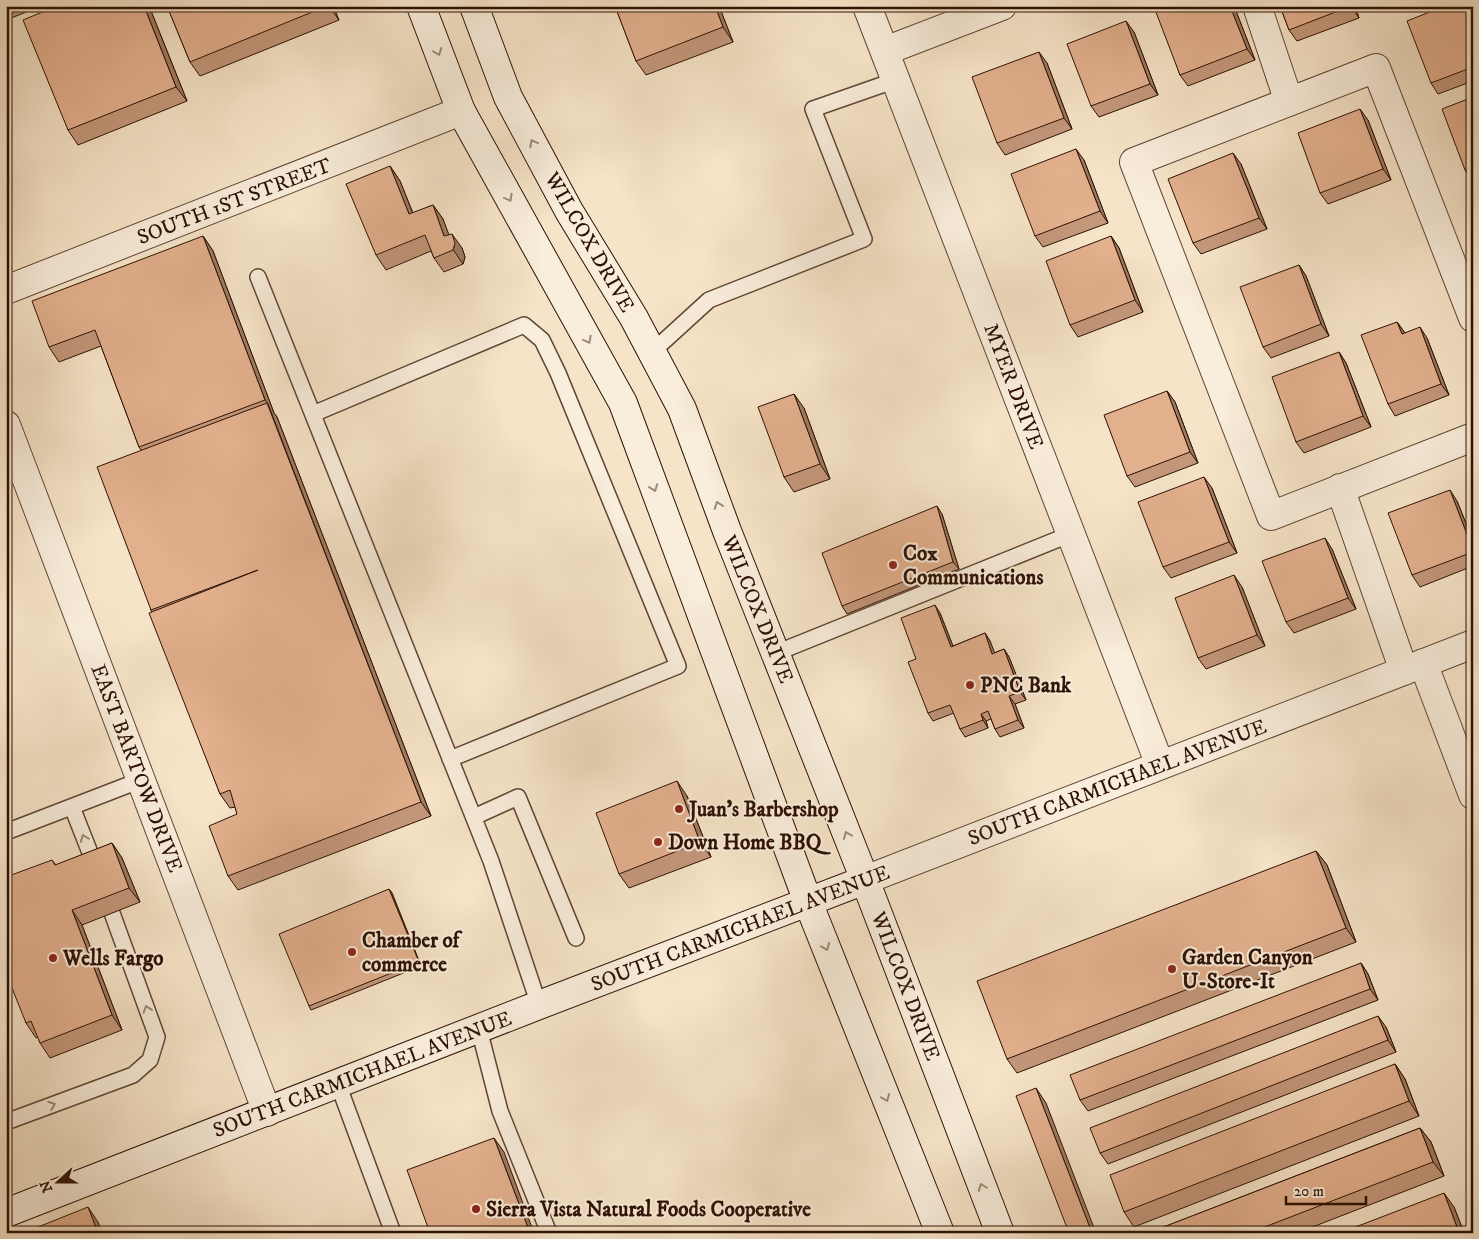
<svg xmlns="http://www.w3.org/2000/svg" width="1479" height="1239" font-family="'IM FELL DW Pica',serif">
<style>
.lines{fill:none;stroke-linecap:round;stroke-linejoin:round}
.lane-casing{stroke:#5f4635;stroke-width:18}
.street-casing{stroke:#5f4635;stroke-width:30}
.secondary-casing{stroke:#2d1104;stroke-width:30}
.lane{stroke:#f9eddb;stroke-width:15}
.street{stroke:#f9eddb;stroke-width:28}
.secondary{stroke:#f9eddb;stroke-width:28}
.wall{fill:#c3977a;stroke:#2d1104}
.shaded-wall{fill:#9f7b63;stroke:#2d1104}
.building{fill:#e3b08e;stroke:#2d1104}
.oneway{stroke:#9d8a7a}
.poi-dot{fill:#8f2418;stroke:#f9eddb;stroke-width:2}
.labels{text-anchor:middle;stroke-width:4;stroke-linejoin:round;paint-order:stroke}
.street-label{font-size:21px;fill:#2d1104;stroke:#f9eddb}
.poi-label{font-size:21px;font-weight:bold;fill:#2d1104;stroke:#f9eddb;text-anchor:start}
</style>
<rect width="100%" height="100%" fill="#f6e4c8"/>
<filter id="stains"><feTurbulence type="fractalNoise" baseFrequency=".004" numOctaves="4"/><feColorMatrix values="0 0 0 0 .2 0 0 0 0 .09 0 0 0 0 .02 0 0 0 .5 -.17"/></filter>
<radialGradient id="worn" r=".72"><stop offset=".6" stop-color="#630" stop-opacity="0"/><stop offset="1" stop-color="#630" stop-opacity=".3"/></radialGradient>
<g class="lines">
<g class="lane-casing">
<path id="lane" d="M258,277L491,861L539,1005
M652,352L709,300L864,239L813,109L896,80
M313,414L524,325L542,340L558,373L678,666L450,759
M776,653L1071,534
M72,807L96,868
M474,817L518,797L576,938
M6,832L141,780
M479,1029L500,1111L549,1233
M338,1084L393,1233
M6,1122L133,1075L150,1060L157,1037L112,913"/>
</g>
<g class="street-casing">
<path id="street" d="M867,6L1160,765
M1257,6L1289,102
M885,51L1002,6
M6,290L461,111
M1473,318L1376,68L1134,162L1271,516L1473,437
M6,425L267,1112
M1340,488L1404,671
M1423,663L1473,795
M865,880L1473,644"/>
</g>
<g class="secondary-casing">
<path id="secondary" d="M421,6L461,111L623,403L808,902L940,1233
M474,6L508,97L569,211L634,318L682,409L727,531L865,880L1000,1233
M6,1213L539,1005L865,880"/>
</g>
<use href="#lane" class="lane"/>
<use href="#street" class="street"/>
<use href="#secondary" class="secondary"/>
</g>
<path class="wall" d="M6,6H42L6,20Z
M57,6H149L187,101L78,145L68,130Z
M167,6H333L339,20L200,76L190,62Z
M615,6H719L733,42L646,75L636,61Z
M1157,6H1234L1255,60L1188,86L1180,75Z
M1280,6H1355L1359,18L1297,41L1289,30Z
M1473,6V81L1438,94L1431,83Z
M1134,32L1158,95L1099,117L1091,106Z
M1047,63L1072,129L1005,155L997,143Z
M1473,97V181L1465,170Z
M1368,120L1391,180L1328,204L1320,193Z
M1084,160L1108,223L1043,247L1035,236Z
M1241,164L1267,229L1201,254L1193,243Z
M390,166L400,181L413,213L433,205L443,219L448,234L462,248L465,257L463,264L444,272L434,258L431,251L386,270L376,255Z
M203,236L213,251L274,413L277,417L431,816L238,890L228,876L237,814L235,807L230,808L220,794L152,612L151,610L141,450L139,447L101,346L59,362L49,347Z
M1111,236L1119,248L1143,312L1078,337L1070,325Z
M1299,265L1306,276L1329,336L1271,358L1263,347Z
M1397,322L1405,333L1427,338L1449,395L1395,416L1388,404Z
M1339,352L1346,363L1371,427L1304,453L1296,442Z
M1167,391L1175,402L1198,463L1135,487L1127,476Z
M804,408L830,479L794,492L784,477Z
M1212,488L1237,553L1171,578L1163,567Z
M1457,501L1473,541V566L1420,587L1412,575Z
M942,514L959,569L847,614L842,606Z
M1332,549L1356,609L1294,633L1286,622Z
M1242,587L1265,646L1206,669L1198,658Z
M940,613L953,646L985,633L990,641L994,653L1004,649L1009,657L1026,700L1015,704L1024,728L1000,737L995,729L991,719L986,721L988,728L965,737L960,729L954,713L933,721L928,713L916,659Z
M687,796L711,857L629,888L619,874Z
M112,843L122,858L140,902L82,925L122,1030L50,1058L40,1043L38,1037L36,1038L26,1023L52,860L56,865Z
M1316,851L1327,865L1356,942L1017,1073L1007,1059Z
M389,889L392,893L421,966L311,1010L309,1006Z
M1361,963L1368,974L1378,1000L1088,1111L1080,1100Z
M1386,1027L1396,1052L1108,1164L1100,1153Z
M1395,1064L1405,1079L1419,1116L1134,1227L1124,1212Z
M1420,1128L1431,1142L1444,1176L1297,1233H1148Z
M1454,1207L1464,1233H1340Z"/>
<path class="shaded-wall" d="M144,6H149L187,101L176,87Z
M329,6H333L339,20Z
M715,6H719L733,42L723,27Z
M1230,6H1234L1255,60L1247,49Z
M1351,6H1355L1359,18Z
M1126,21L1134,32L1158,95L1150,84Z
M1039,52L1047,63L1072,129L1064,118Z
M1360,109L1368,120L1391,180L1383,169Z
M1076,149L1084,160L1108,223L1100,211Z
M1233,153L1241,164L1267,229L1259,218Z
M390,166L400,181L419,229L409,214Z
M433,205L443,219L454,248L452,234L462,248L465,257L463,264L444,236Z
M203,236L213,251L274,413L277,417L431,816L421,802L268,404L265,400Z
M1111,236L1119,248L1143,312L1135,300Z
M1299,265L1306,276L1329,336L1321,324Z
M1397,322L1405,333L1402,334Z
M1420,327L1427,338L1449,395L1441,384Z
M1339,352L1346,363L1371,427L1363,416Z
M1167,391L1175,402L1198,463L1190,452Z
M794,394L804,408L830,479L820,464Z
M1204,477L1212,488L1237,553L1229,542Z
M1450,490L1457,501L1473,541V550Z
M937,506L942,514L959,569L953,562Z
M1325,538L1332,549L1356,609L1348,598Z
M1234,575L1242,587L1265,646L1257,635Z
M935,605L940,613L956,654L951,647Z
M985,633L990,641L998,661L992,654Z
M1004,649L1009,657L1026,700L1020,692Z
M1009,696L1015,704L1024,728L1018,720Z
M981,714L986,721L988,728L983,720Z
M677,781L687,796L711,857L700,842Z
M112,843L122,858L140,902L129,888Z
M1316,851L1327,865L1356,942L1346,928Z
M389,889L392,893L421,966L419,962Z
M72,910L82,925L122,1030L112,1015Z
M1361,963L1368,974L1378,1000L1370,989Z
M1378,1016L1386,1027L1396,1052L1388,1040Z
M1395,1064L1405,1079L1419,1116L1409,1101Z
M1036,1088L1046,1103L1096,1233H1092Z
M1420,1128L1431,1142L1444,1176L1433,1162Z
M494,1138L504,1152L534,1233H530Z
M1444,1193L1454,1207L1464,1233H1462L1457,1227Z
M88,1207L98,1222L103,1233H98Z"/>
<path class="building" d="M57,6H144L176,87L68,130L23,20Z
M167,6H327L190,62Z
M615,6H715L723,27L636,61Z
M1157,6H1230L1247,49L1180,75L1154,7Z
M1280,6H1351L1289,30Z
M1445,6H1473V67L1431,83L1407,21Z
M1126,21L1150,84L1091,106L1067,44Z
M1039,52L1064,118L997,143L972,77Z
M1473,97V167L1465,170L1442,109Z
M1360,109L1383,169L1320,193L1298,133Z
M1076,149L1100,211L1035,236L1011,174Z
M1233,153L1259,218L1193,243L1168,179Z
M390,166L409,214L433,205L444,236L452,234L455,243L453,250L434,258L425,235L376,255L346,184Z
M203,236L265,400L139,447L95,330L49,347L32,301Z
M1111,236L1135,300L1070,325L1046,261Z
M1299,265L1321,324L1263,347L1240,287Z
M1397,322L1402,334L1420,327L1441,384L1388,404L1361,335Z
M1339,352L1363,416L1296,442L1272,377Z
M1167,391L1190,452L1127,476L1104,415Z
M794,394L820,464L784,477L758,407Z
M267,403L421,802L228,876L209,826L237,814L230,790L220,794L149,613L258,570L151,610L97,467Z
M1204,477L1229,542L1163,567L1138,502Z
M1450,490L1473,550V552L1412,575L1388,513Z
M937,506L953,562L842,606L822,553Z
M1325,538L1348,598L1286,622L1262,561Z
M1234,575L1257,635L1198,658L1175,598Z
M935,605L951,647L985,633L992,654L1004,649L1020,692L1009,696L1018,720L995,729L988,711L981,714L983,720L960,729L950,705L928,713L908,662L916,659L901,618Z
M677,781L700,842L619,874L596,813Z
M112,843L129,888L72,910L112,1015L40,1043L31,1021L26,1023L6,973V877L52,860L55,865Z
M1316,851L1346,928L1007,1059L977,981Z
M389,889L419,962L309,1006L279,934Z
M1361,963L1370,989L1080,1100L1070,1075Z
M1378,1016L1388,1040L1100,1153L1090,1128Z
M1395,1064L1409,1101L1124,1212L1110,1175Z
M1036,1088L1092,1233H1069L1016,1096Z
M1420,1128L1433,1162L1249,1233H1148Z
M494,1138L530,1233H430L407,1170Z
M1444,1193L1457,1227L1442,1233H1340Z
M88,1207L98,1233H23Z"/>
<defs><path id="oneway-chevron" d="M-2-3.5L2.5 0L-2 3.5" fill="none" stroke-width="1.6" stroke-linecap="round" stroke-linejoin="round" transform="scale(1.25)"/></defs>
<g class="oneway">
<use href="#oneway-chevron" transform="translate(438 52) rotate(69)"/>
<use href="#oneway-chevron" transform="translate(533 143) rotate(-118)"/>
<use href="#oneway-chevron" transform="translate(509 198) rotate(61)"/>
<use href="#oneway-chevron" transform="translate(588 340) rotate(61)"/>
<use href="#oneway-chevron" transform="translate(654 488) rotate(70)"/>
<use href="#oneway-chevron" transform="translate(718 505) rotate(-110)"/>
<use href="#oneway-chevron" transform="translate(847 835) rotate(-112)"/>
<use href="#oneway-chevron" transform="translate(84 838) rotate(-111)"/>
<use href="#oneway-chevron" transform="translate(826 947) rotate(68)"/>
<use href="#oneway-chevron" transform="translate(147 1009) rotate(-109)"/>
<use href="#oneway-chevron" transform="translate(886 1098) rotate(68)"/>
<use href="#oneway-chevron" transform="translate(52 1105) rotate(-20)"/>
<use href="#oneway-chevron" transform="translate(982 1187) rotate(-111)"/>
</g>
<g class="poi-dot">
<circle cx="893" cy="565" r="5"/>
<circle cx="970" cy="685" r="5"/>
<circle cx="679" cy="809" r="5"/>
<circle cx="658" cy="842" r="5"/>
<circle cx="352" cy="952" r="5"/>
<circle cx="53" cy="958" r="5"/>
<circle cx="1172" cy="969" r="5"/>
<circle cx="476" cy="1209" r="5"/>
</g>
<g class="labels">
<g class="street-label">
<text transform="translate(234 201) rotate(-21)" y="7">SOUTH 1ST STREET</text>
<text transform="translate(590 242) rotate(60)" y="7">WILCOX DRIVE</text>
<text transform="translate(1014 386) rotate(69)" y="7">MYER DRIVE</text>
<text transform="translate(758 609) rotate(68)" y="7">WILCOX DRIVE</text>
<text transform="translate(137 768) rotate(69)" y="7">EAST BARTOW DRIVE</text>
<text transform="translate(1117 782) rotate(-21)" y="7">SOUTH CARMICHAEL AVENUE</text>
<text transform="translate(740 928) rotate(-21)" y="7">SOUTH CARMICHAEL AVENUE</text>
<text transform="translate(906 986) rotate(69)" y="7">WILCOX DRIVE</text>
<text transform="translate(362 1074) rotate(-21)" y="7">SOUTH CARMICHAEL AVENUE</text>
</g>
<g class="poi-label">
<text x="903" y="560">Cox<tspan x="903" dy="24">Communications</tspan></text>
<text x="980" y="692">PNC Bank</text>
<text x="689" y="816">Juan's Barbershop</text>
<text x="668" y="849">Down Home BBQ</text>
<text x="362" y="947">Chamber of<tspan x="362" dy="24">commerce</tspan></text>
<text x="1182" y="964">Garden Canyon<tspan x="1182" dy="24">U-Store-It</tspan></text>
<text x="63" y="965">Wells Fargo</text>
<text x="486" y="1216">Sierra Vista Natural Foods Cooperative</text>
</g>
</g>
<rect width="1479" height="1239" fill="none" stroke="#f6e4c8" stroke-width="25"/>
<rect x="8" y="8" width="1464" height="1224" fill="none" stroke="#2d1104" stroke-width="2.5"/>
<rect x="12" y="12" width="1454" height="1214" fill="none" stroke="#2d1104"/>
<g transform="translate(58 1182) rotate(249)" stroke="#f9eddb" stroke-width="4" paint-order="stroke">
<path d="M0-4L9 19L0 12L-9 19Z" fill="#2d1104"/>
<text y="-8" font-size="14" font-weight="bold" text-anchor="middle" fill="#2d1104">N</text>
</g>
<path d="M1286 1196v8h80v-8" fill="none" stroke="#2d1104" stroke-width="2.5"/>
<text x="1294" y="1196" font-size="15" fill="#2d1104" stroke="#f9eddb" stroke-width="4" paint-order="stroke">20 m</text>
<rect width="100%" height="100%" filter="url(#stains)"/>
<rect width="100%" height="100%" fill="url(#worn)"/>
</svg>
